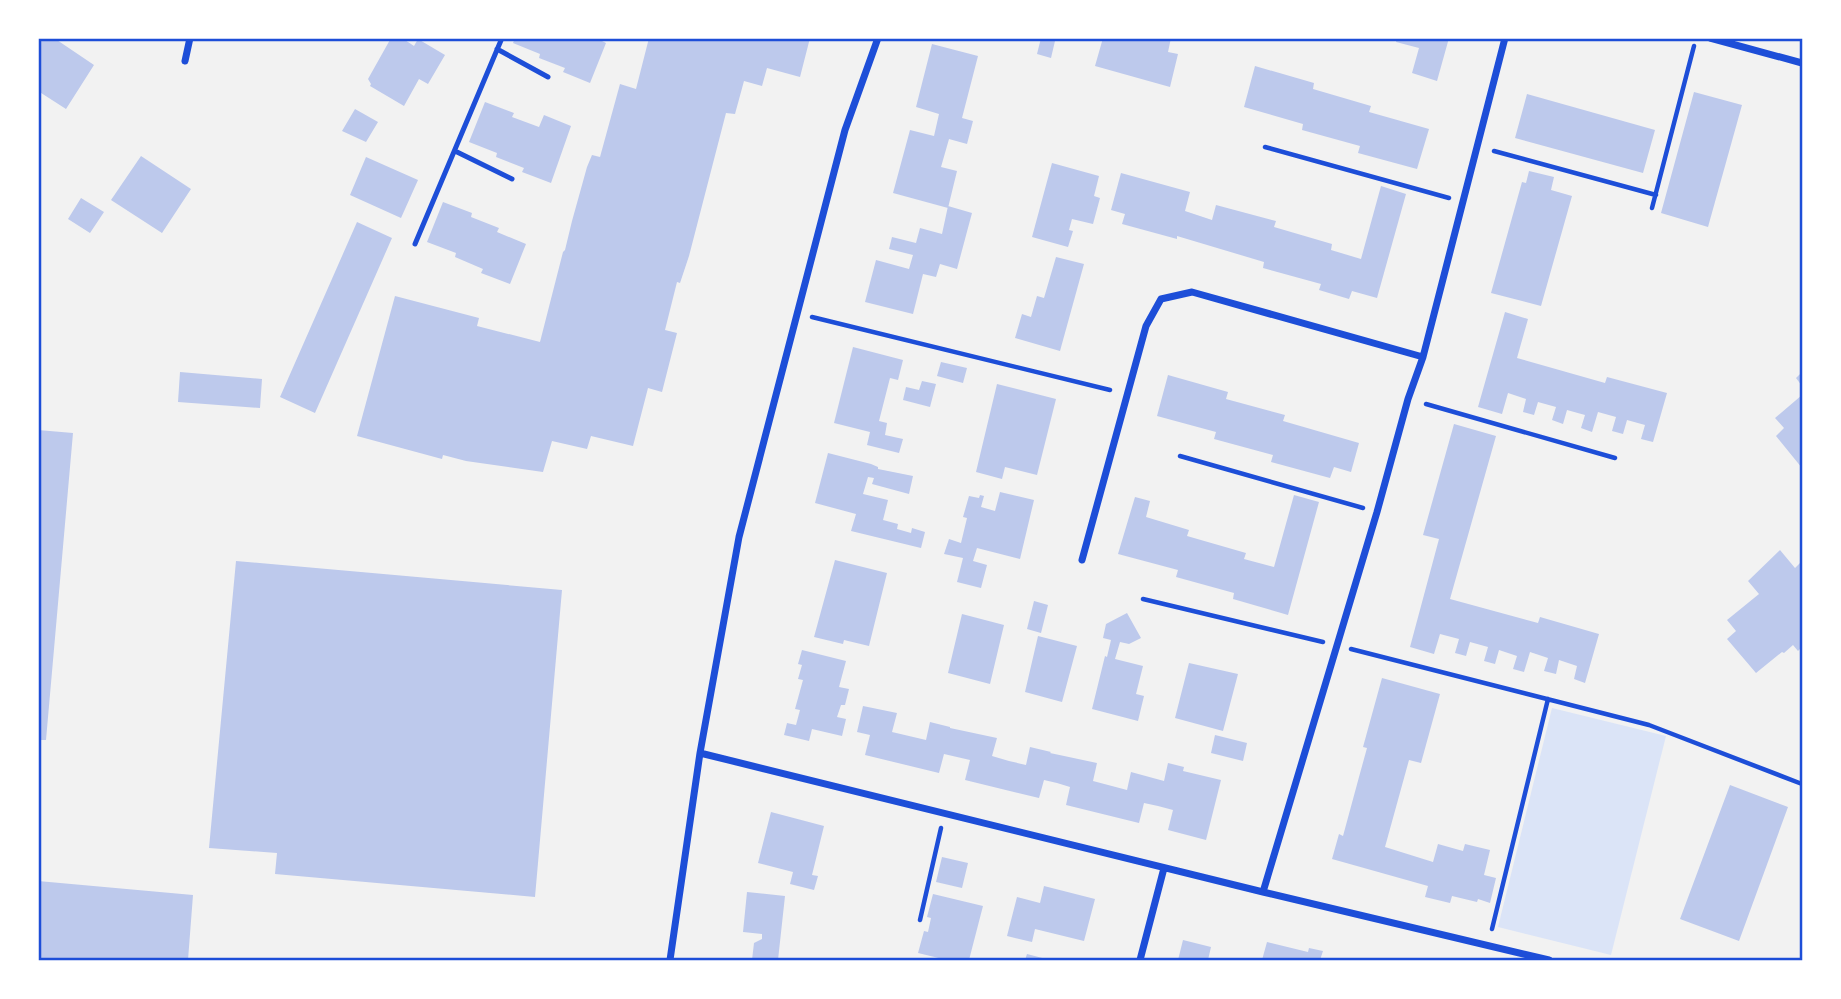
<svg xmlns="http://www.w3.org/2000/svg" width="1841" height="999" font-family="Ubuntu,sans-serif">
<style>
.green{fill:#dbe4f7}
.building{fill:#bdc9ec}
.lines{fill:none;stroke-linecap:round;stroke-linejoin:round}
.path{stroke:#1d4ed8;stroke-width:4.5}
.service{stroke:#1d4ed8;stroke-width:5}
.minor{stroke:#1d4ed8;stroke-width:7}
.neatline{fill:none;stroke:#1d4ed8;stroke-width:2.5}
</style>
<rect width="100%" height="100%" fill="#f2f2f2"/>
<path class="green" d="M1552,708L1666,736L1611,955L1498,927Z"/>
<path class="building" d="M38,38H54L94,65L66,109L38,91Z
M391,38H402L414,46L418,39L445,55L428,84L419,79L404,106L370,86L371,84L368,79Z
M515,38H596L606,43L590,83L563,72L565,68L539,58L540,54L513,43Z
M649,38H810L800,77L767,68L762,86L744,81L735,114L726,113L689,256L680,283L677,282L665,330L677,333L662,392L648,388L633,446L591,436L587,449L552,441L543,472L466,461L443,455L442,459L357,436L395,296L479,318L477,326L540,342L563,252L565,250L572,221L587,167L592,155L600,157L620,84L636,89Z
M1041,38L1055,41L1051,58L1037,54Z
M1103,38H1122L1129,40L1130,38H1171L1168,52L1178,54L1170,87L1095,66Z
M1397,38H1449L1437,81L1412,73L1419,48L1396,42Z
M932,44L978,56L962,118L973,121L967,144L949,139L941,167L957,171L948,208L893,193L910,130L934,136L939,114L916,107Z
M1255,66L1314,83L1313,89L1371,106L1369,112L1429,129L1417,169L1358,153L1360,146L1302,130L1303,124L1244,107Z
M1694,92L1742,105L1708,227L1661,213Z
M1527,94L1655,130L1643,173L1515,138Z
M485,102L514,113L512,117L539,127L544,115L571,126L551,183L522,172L524,168L496,157L497,153L469,142Z
M355,109L378,122L366,142L342,131Z
M141,156L191,189L162,233L111,200Z
M366,157L418,180L401,218L350,195Z
M1052,163L1099,176L1094,196L1100,198L1093,224L1072,219L1069,230L1073,231L1068,247L1032,237Z
M1529,171L1554,177L1551,190L1572,196L1541,306L1491,293L1522,182L1526,183Z
M1121,173L1190,192L1185,211L1212,220L1216,205L1276,221L1274,227L1332,244L1331,250L1361,259L1381,186L1406,194L1377,298L1352,291L1349,299L1319,290L1321,284L1263,268L1264,262L1177,236V239L1122,224L1125,214L1111,210Z
M81,198L104,212L90,233L68,219Z
M443,202L472,213L471,217L499,228L497,232L526,244L510,284L481,273L483,269L455,257L456,253L427,242Z
M948,206L972,213L957,269L940,264L936,277L923,274L913,314L865,302L876,260L909,269L913,255L889,249L892,237L916,243L920,228L942,234Z
M357,222L392,238L315,413L280,397Z
M1056,257L1084,264L1060,351L1015,338L1022,314L1031,317L1037,296L1044,298Z
M1505,312L1528,319L1517,358L1605,383L1607,377L1667,393L1653,442L1641,439L1645,425L1627,420L1623,434L1612,431L1616,417L1598,412L1592,432L1581,428L1585,415L1567,410L1563,424L1552,420L1556,407L1538,402L1534,415L1523,412L1526,399L1508,393L1502,414L1478,407Z
M853,347L903,360L898,380L890,378L879,421L887,423L885,435L903,439L899,453L867,445L870,432L834,423Z
M941,362L967,368L963,383L937,376Z
M180,372L262,379L260,408L178,402Z
M1802,372V386L1796,378Z
M1168,375L1228,392L1226,399L1285,415L1283,421L1359,443L1351,472L1334,467L1330,478L1271,462L1273,455L1214,439L1216,432L1157,416Z
M922,381L936,384L930,407L903,400L906,387L919,390Z
M997,384L1056,399L1037,475L1005,467L1002,479L976,472Z
M1802,395V468L1776,436L1784,428L1775,418Z
M1454,424L1496,436L1450,599L1538,623L1540,617L1599,634L1585,683L1574,679L1577,666L1559,660L1556,674L1544,671L1548,658L1530,652L1524,672L1513,669L1517,656L1499,650L1495,664L1484,661L1488,647L1470,642L1466,656L1455,653L1459,639L1440,634L1434,654L1410,647L1439,539L1423,535Z
M38,430L73,433L46,740H38Z
M828,453L871,464L878,467V469L913,476L909,494L872,484L874,478L868,477L863,494L888,500L883,520L898,524L897,529L911,533L912,528L925,532L921,548L851,531L856,514L815,503Z
M1000,492L1034,500L1020,559L977,548L973,561L987,565L981,588L957,582L963,558L944,554L949,539L961,543L967,518L963,517L969,496L979,498L980,495L984,496L981,507L995,511Z
M1294,495L1319,502L1288,615L1233,599L1234,593L1176,577L1178,570L1118,554L1135,497L1150,501L1146,517L1189,530L1187,536L1246,553L1244,559L1274,567Z
M1780,550L1795,568L1800,563L1802,566V647L1798,651L1793,645L1784,653L1782,652L1756,673L1727,639L1736,631L1727,620L1759,594L1748,581Z
M835,560L887,573L869,646L844,640L843,644L814,637Z
M236,561L562,590L535,897L275,874L277,853L209,848Z
M1034,601L1048,605L1041,633L1027,629Z
M1127,613L1141,638L1129,644L1120,642L1115,659L1143,666L1136,694L1144,696L1138,721L1092,709L1105,656L1107,657L1111,640L1103,638L1106,624Z
M962,614L1004,625L990,684L948,673Z
M1038,636L1077,646L1062,702L1025,692Z
M802,650L846,661L839,687L849,689L845,705H841L837,717L846,719L842,736L812,729L809,741L784,735L787,723L796,725L800,710L795,709L803,680L798,679L802,665L798,664Z
M1189,663L1238,674L1223,731L1175,718Z
M1382,678L1440,694L1421,763L1409,760L1385,847L1433,862L1438,844L1463,851L1465,844L1490,850L1484,875L1496,878L1490,903L1478,899L1477,902L1452,896L1450,903L1425,897L1428,886L1332,859L1339,834L1343,836L1359,777L1367,748L1363,747Z
M863,706L897,713L892,732L926,740L930,722L950,727V728L997,738L992,756L1009,761L1026,765L1030,747L1051,752L1050,753L1097,763L1093,781L1127,790L1131,772L1164,781L1168,763L1184,767L1183,771L1221,780L1206,840L1168,830L1173,810L1158,806L1144,803L1139,823L1066,805L1070,787L1057,783L1044,780L1039,798L965,780L970,760L944,754L939,773L865,755L870,735L857,732Z
M1215,735L1247,743L1243,761L1211,753Z
M1730,785L1788,807L1739,941L1680,919Z
M771,812L824,826L812,875L818,876L814,890L790,884L793,872L758,863Z
M942,857L968,863L962,888L936,882Z
M38,881L193,895L188,960H38Z
M1044,886L1095,899L1084,941L1035,929L1032,942L1007,936L1017,897L1040,903Z
M747,892L785,896L778,960H752L754,943L762,939V934L743,932Z
M933,894L983,906L969,960H947L918,953L924,931L928,932L931,918L927,917Z
M1183,940L1211,947L1208,960H1178Z
M1267,942L1308,952L1309,948L1323,951L1320,960H1262Z
M1027,954L1050,960H1025Z"/>
<g class="lines">
<path class="path" d="M1265,147L1449,198
M1494,151L1656,195
M1652,208L1694,46
M812,317L1110,390
M1426,404L1615,458
M1180,456L1363,508
M1143,599L1323,642
M1351,649L1649,725L1802,784
M920,920L941,828
M1492,929L1548,699"/>
<path class="service" d="M497,49L548,77
M455,151L512,179
M415,244L502,38"/>
<path class="minor" d="M1710,38L1802,63
M185,61L190,38
M1082,560L1146,326L1161,299L1192,292L1423,357
M700,753L1263,892L1549,960
M1263,892L1377,512L1408,399L1423,357L1505,38
M670,960L700,753L739,537L845,130L878,38
M1140,960L1164,868"/>
</g>
<rect width="1841" height="999" fill="none" stroke="#ffffff" stroke-width="80"/>
<rect x="40" y="40" width="1761" height="919" class="neatline"/>
</svg>
